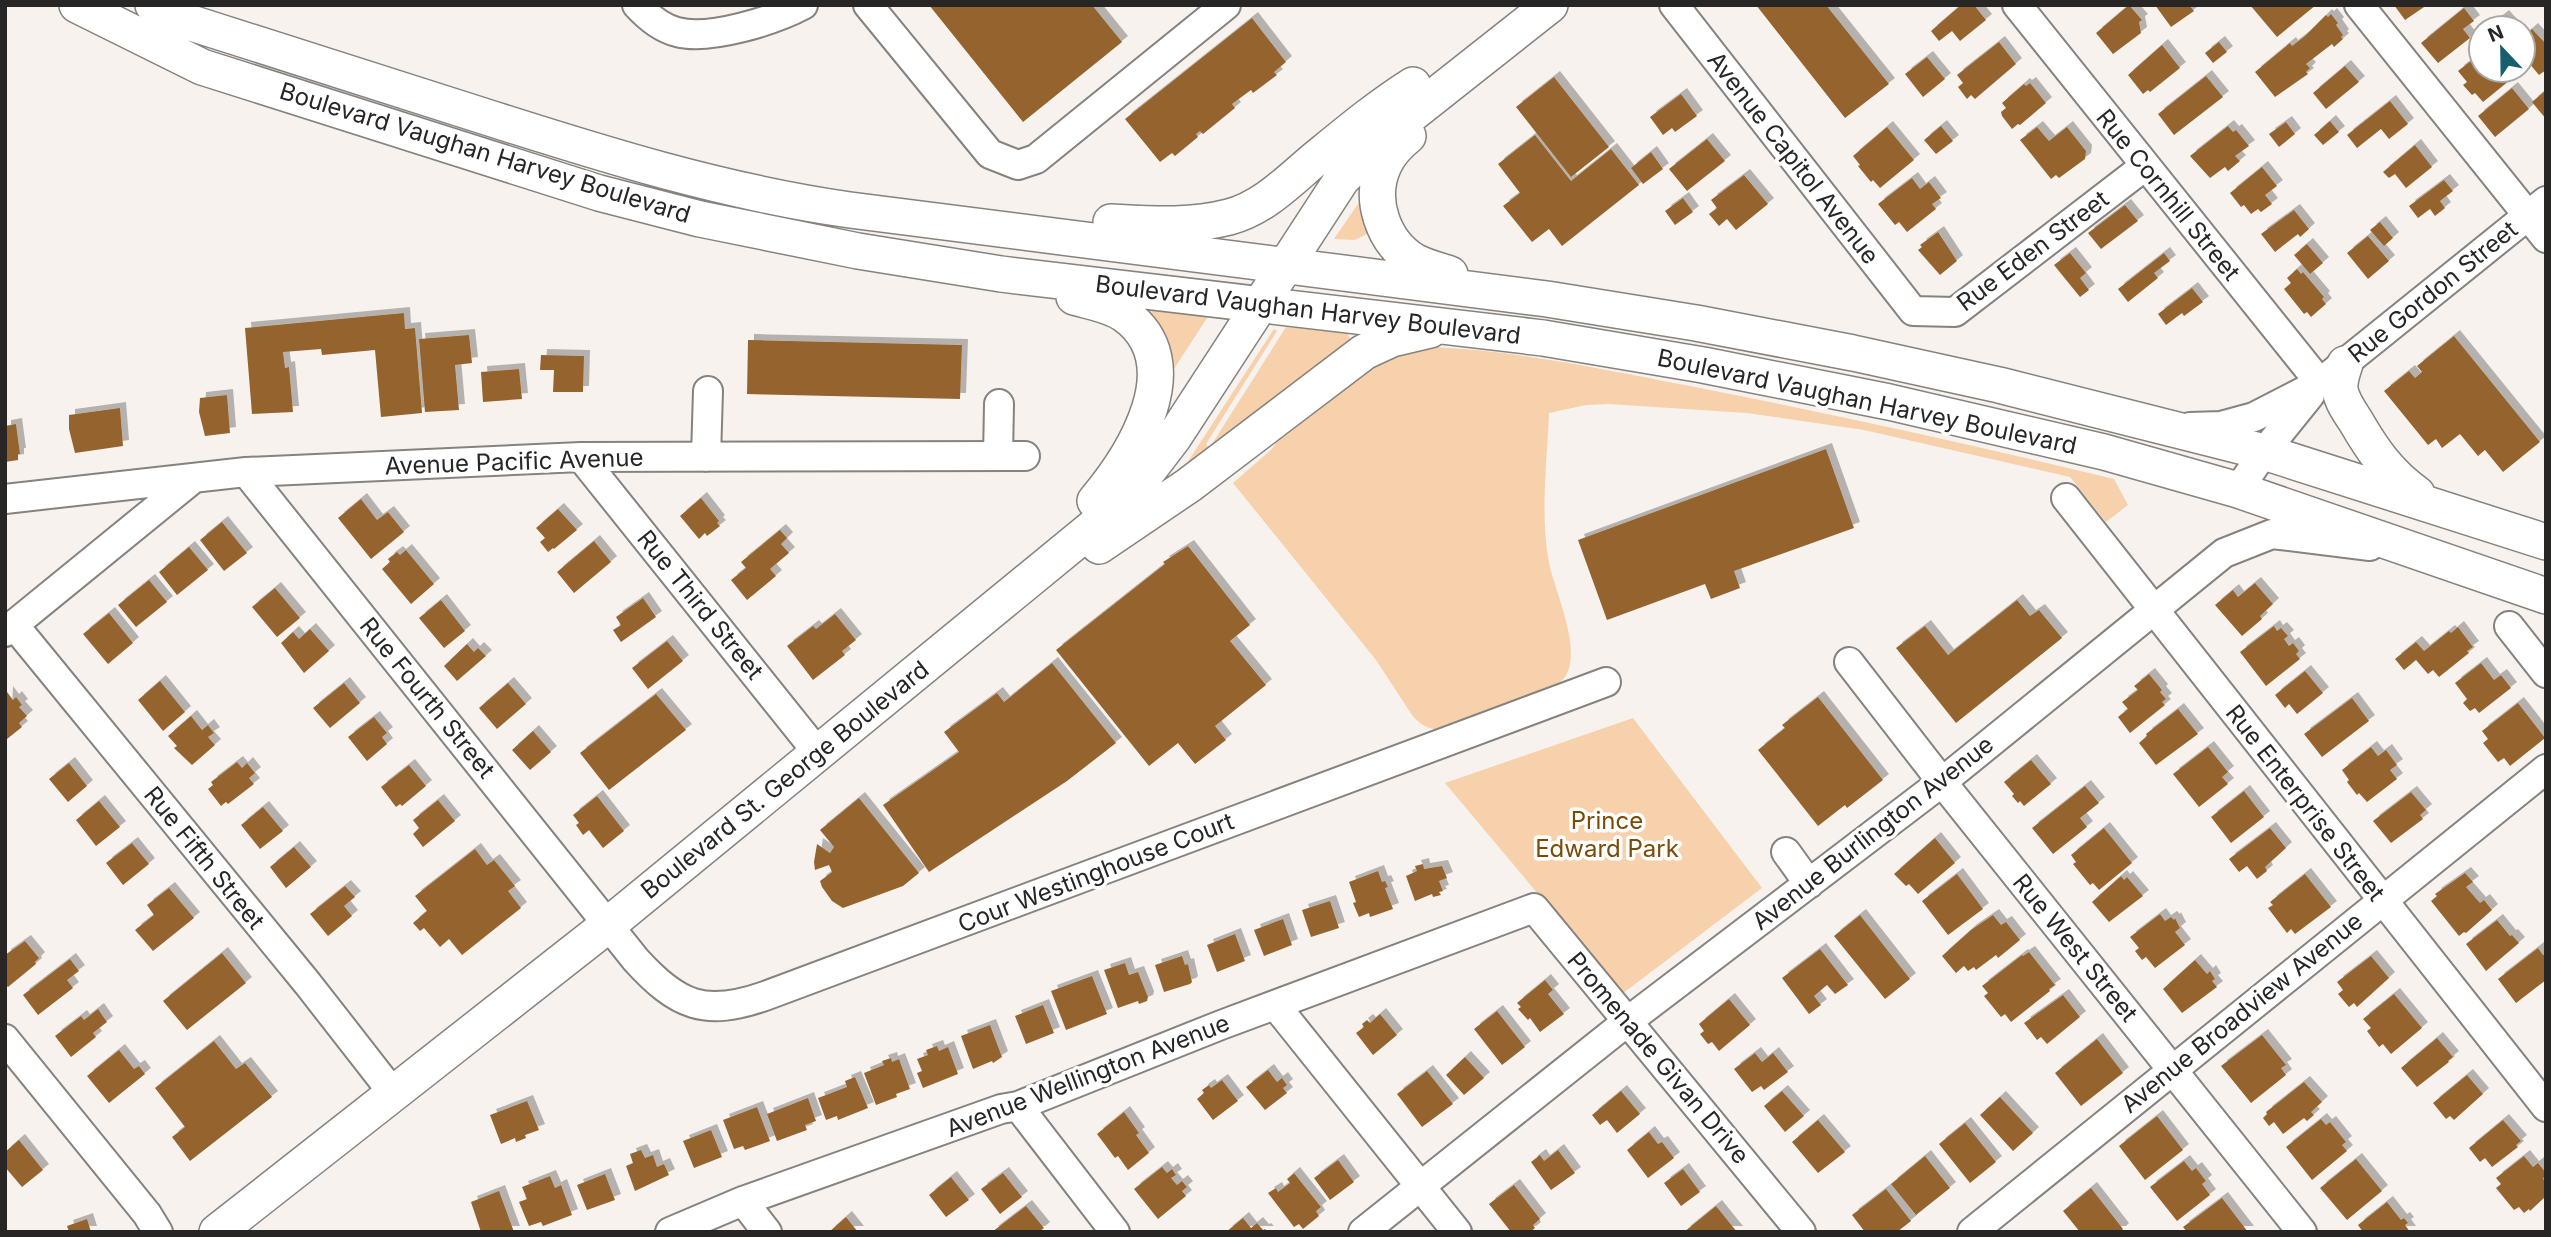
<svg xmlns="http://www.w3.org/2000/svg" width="2551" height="1237" font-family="Inter,sans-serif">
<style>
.green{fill:#f6d1ab}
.building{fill:#95642e;filter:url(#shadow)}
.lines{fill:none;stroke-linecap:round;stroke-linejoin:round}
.minor-casing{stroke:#86827e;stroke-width:32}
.major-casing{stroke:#86827e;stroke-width:38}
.minor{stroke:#fff;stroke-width:28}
.major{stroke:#fff;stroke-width:35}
.labels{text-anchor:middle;stroke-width:7;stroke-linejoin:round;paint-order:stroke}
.street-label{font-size:24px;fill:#272624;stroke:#fff}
.park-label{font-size:24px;fill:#7b4a04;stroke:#fff}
</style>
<defs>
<filter id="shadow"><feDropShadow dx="6" dy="-6" stdDeviation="0" flood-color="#0004"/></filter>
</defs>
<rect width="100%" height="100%" fill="#f7f2ee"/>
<path class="green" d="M1362,198L1373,231L1355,240L1334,239Z
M1145,309L1209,315L1172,372L1143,311Z
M1286,327L1347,333L1354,344L1217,450L1212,444Z
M1274,329L1277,331L1206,444L1213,454L1174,483Z
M1434,347C1520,351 1606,370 1690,386C1833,414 1974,445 2114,479L2128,505L2106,522L2070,477L1864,430L1747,413L1609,404L1586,405L1549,413C1547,462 1540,514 1549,563C1555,592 1583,650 1565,677C1552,695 1467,720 1442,729C1429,730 1420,725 1412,715L1376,660L1233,483L1272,449L1279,438L1379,359Z
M1633,718L1762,888L1622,994L1445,783Z"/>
<path class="building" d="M929,5H1092L1122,42L1023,122Z
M1756,5H1826L1889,84L1845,118Z
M1961,5H1974L1986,20L1960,41L1952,31L1939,41L1931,31Z
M2129,5L2142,20L2139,22L2141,33L2113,54L2096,33Z
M2155,5H2189L2194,11L2171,27Z
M2250,5H2316L2277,37Z
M2394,5H2427L2405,20Z
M2464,8L2474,21L2463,29L2470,38L2438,63L2421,43Z
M2331,14L2338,23L2336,25L2343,35L2341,37L2343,39L2334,47L2332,44L2306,64L2310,68L2306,72L2308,74L2275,97L2255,72L2290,43L2292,46L2305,36L2326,15L2328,17Z
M2503,16L2511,25L2507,28H2488Z
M1252,18L1286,62L1274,72L1277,75L1253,93L1251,90L1232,104L1235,108L1203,134L1200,131L1196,134L1198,137L1175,156L1172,153L1160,162L1125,119Z
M2532,29L2546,44V70L2539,75L2523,56V37Z
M1999,42L2016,64L1975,99L1971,95L1967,99L1958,87L1963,83L1957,75Z
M2219,42L2227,52L2213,63L2205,53Z
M2162,45L2180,68L2150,92L2148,90L2143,94L2128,75Z
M2481,53V70H2511L2515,76L2483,102L2475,93L2472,95L2463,85L2467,82L2458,71Z
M1927,57L1945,79L1923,97L1905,74Z
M2345,66L2359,82L2326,109L2313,93Z
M2206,76L2223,97L2174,135L2158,114Z
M1554,77L1609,147L1571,177L1516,107Z
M2030,83L2046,103L2020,125L2018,124L2012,129L2002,116L2001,112L2006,108L2002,103L2024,84L2026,86Z
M2512,88L2529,109L2495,137L2478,116Z
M2546,90V119L2532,102Z
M1681,94L1697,116L1675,132L1672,128L1663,135L1650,117Z
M2390,101L2408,124L2389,139L2381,129L2357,148L2347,135Z
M2330,121L2339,132L2323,145L2314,135Z
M2286,122L2295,134L2279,147L2269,134Z
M1941,126L1953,141L1936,154L1924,140Z
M2228,126L2233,132L2236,130L2249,146L2235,156L2240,161L2228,171L2225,167L2210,178L2190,156Z
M1887,127L1914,160L1880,188L1873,180L1871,182L1858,166L1860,165L1853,156Z
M2037,127L2049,141L2067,127L2086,151L2085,159L2059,178L2056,175L2051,179L2020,140Z
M1535,135L1571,181L1611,149L1639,185L1562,246L1549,229L1532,242L1503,206L1520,193L1498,164Z
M1707,139L1725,161L1687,191L1669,169Z
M2415,145L2432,167L2406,188L2395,174L2389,178L2383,172Z
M1651,152L1663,169L1643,184L1631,168Z
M2262,167L2277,186L2265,195L2272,204L2261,212L2258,209L2251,214L2244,205L2241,207L2230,193Z
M1744,175L1768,204L1736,230L1727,219L1719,226L1709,214L1717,208L1711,200Z
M1912,178L1920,189L1929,182L1941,198L1932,204L1936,209L1907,232L1899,222L1895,225L1878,204Z
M2444,180L2453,191L2440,201L2445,208L2435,216L2430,209L2418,218L2409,206Z
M1683,198L1693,212L1675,225L1665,211Z
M2125,205L2138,221L2101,249L2088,233Z
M2294,210L2309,229L2300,237L2298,234L2275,252L2261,234Z
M2380,222L2393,238L2384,246L2370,230Z
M1938,232L1957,261L1940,275L1918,250L1922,247L1920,245Z
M2368,236L2389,261L2368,279L2347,253Z
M2307,244L2323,263L2310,274L2294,255Z
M2070,253L2086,273L2080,278L2089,290L2080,297L2054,265Z
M2164,253L2170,261L2154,273L2158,278L2128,302L2118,289Z
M2297,269L2301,274L2303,272L2324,297L2322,299L2326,304L2311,317L2307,312L2304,314L2284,289L2291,283L2287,278Z
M2192,288L2203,302L2184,316L2182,313L2166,325L2158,314Z
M404,313L405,329L415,328L422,413L381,417L375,350L322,355L321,349L283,352L285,368L289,367L293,412L252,414L245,328Z
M469,335L472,363L455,365L459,410L425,412L419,339Z
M2454,336L2540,442L2503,472L2485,450L2478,456L2460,434L2442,448L2436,439L2428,445L2384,391L2409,371L2415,378L2422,372L2417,366Z
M748,340L962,345L960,399L747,394Z
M541,355L584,356L583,392H553L554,370H540Z
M519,369L522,399L483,402L481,372Z
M227,395L230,433L205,436L199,412L200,398Z
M120,408L123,446L75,453L69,429V415Z
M16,424L20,454H18V460L5,462V426Z
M1826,449L1854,528L1734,571L1740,588L1711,599L1705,584L1607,620L1578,540Z
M701,498L719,521L717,523L720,526L707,536L705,533L699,539L680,516Z
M361,499L377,520L388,512L404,532L371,559L338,518Z
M558,509L577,530L554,549L553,548L548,552L540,542L545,538L536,528Z
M222,522L247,553L224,571L200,540Z
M780,530L787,538L781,544L789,553L770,569L776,576L747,600L731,580L746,568L741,562Z
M594,541L611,562L574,593L557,572Z
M1188,546L1250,625L1230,641L1266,685L1215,726L1226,740L1195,764L1178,743L1149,766L1056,650L1165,564L1163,562Z
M189,547L208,570L177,595L159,572Z
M406,550L434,584L411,604L382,569L390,562L388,559L397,552L400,555Z
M149,580L167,602L136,627L118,605Z
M2255,583L2273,604L2260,616L2262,619L2242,636L2215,605L2233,590L2238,597Z
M275,588L300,618L277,637L252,607Z
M643,598L656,617L621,642L613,630L621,625L616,617Z
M441,600L465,631L444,648L419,618Z
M2017,600L2030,616L2039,610L2062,638L1956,723L1896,648L1925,626L1948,655Z
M109,613L133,643L108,664L83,634Z
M835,614L856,640L842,651L845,655L813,680L787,646L813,626L816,629Z
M2274,626L2277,631L2281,628L2288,636L2284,639L2289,646L2293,643L2299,651L2296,654L2300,659L2266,686L2240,652Z
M2458,627L2473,647L2467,651L2469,653L2439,677L2433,670L2428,674L2416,660L2404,670L2395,659L2416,642L2424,651L2449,631L2451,633Z
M310,629L329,651L304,673L281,643L293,632L299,639Z
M667,641L683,661L648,689L632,668Z
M467,644L474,652L478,648L486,656L457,681L444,666Z
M1052,663L1116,743L1067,781L929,872L883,805L959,752L944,732L997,693L1004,702Z
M2481,663L2494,680L2501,675L2511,688L2479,713L2475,708L2470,711L2463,703L2467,699L2455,683Z
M2305,671L2323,693L2297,714L2289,704L2285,708L2275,695Z
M2149,674L2162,690L2160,692L2166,699L2162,702L2165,705L2130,733L2118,717L2128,709L2122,702L2138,690L2134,686Z
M160,681L185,712L163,731L138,700Z
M344,683L360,703L330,728L313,708Z
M508,683L526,704L497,729L479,708Z
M7,692L13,700L16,697L22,705L19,707L27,716L19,723L22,727L7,739L5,736Z
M656,694L686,730L609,790L580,753Z
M1818,697L1883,780L1847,808L1845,805L1818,826L1758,750L1785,728L1782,725Z
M2352,698L2369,721L2322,757L2304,734Z
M2518,703L2545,738L2510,766L2504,758L2498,762L2483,743L2488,739L2482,731Z
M2178,709L2198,734L2156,765L2139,743L2147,736L2146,734Z
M191,716L202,730L208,725L214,733L208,737L215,745L192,765L174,748L177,746L168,736Z
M374,717L387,733L382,737L387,744L367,761L348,737Z
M533,731L551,752L530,770L512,750Z
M2208,747L2228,772L2222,777L2228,784L2199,807L2173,774Z
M2371,747L2378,756L2386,750L2397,765L2390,770L2397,779L2367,802L2359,793L2357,795L2347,782L2349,780L2342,770Z
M2031,760L2051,784L2024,806L2020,801L2018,803L2012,796L2014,794L2004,782Z
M237,762L242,768L247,763L255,773L249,778L254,784L228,804L226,802L221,806L208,789L213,785L211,782Z
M69,763L87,786L68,802L49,779Z
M409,765L426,786L402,806L400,804L396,807L381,787Z
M2085,786L2099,803L2080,818L2087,827L2053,854L2032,828Z
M2244,791L2264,817L2231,843L2211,817Z
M2411,792L2426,810L2420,815L2423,819L2391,843L2373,821Z
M597,796L624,831L603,848L589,830L583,835L576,825L579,823L573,815Z
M859,798L919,873L903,886L843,908L832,901L822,887L820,881L832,872L829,865L815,870L814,862L817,844L830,853L834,847L820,830Z
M438,800L455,821L423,847L413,834L419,828L413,820Z
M99,801L120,827L96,846L76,820Z
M263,807L283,831L260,849L241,825Z
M2104,828L2132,863L2099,890L2093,883L2090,885L2073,864L2076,862L2071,855Z
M2270,828L2286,848L2265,867L2267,871L2257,879L2247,866L2239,872L2229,859Z
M1935,838L1955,863L1918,894L1909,884L1906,886L1894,874Z
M132,843L149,864L123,885L106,863Z
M294,847L311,867L286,888L270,867Z
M475,849L487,865L494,860L515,886L508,891L521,908L462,955L449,939L440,947L424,928L420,931L413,923L427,911L415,896Z
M1423,864L1424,869L1442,866L1447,878L1439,881L1443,891L1439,892L1441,895L1433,897L1432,894L1415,901L1406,876L1417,871L1415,866Z
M1378,871L1382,882L1385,881L1388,887L1385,888L1393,909L1370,917L1369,913L1359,917L1353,903L1356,902L1349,882Z
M2465,873L2473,882L2466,887L2480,903L2484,900L2492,910L2466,933L2464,932L2459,936L2431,901L2437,896L2435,894Z
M1957,874L1983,909L1948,935L1922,901Z
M2305,874L2331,907L2295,934L2291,929L2287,933L2268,908L2273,905L2270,902Z
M2121,876L2124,880L2127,877L2143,896L2109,922L2092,902Z
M345,886L355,897L344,906L352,916L328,936L310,914Z
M169,888L194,918L153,951L135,930L154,915L147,905Z
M1330,901L1339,928L1311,937L1302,910Z
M2160,914L2165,921L2171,917L2174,920L2175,918L2180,928L2175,932L2185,945L2155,968L2146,957L2142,960L2135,951L2139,948L2130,937Z
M1860,915L1910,979L1885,999L1834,936Z
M1993,915L2001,925L2006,922L2020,940L1998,958L1996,955L1976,970L1974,967L1968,971L1964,966L1956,973L1942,956L1971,930Z
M1283,919L1292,945L1264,956L1254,930Z
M2497,920L2510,936L2512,935L2519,943L2486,971L2466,944Z
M1235,934L1245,961L1217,972L1207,945Z
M25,941L39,958L35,962L36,964L8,987L5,984V955Z
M2538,948L2543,955L2546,953V980L2516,1003L2498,979Z
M1820,949L1848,985L1835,994L1827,985L1814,996L1821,1005L1809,1014L1782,978Z
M2029,952L2055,985L2049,989L2050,991L2011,1022L2005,1014L2001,1017L1984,996L1988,993L1982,986L2022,955L2023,956Z
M222,953L246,983L187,1030L163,1001Z
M1182,956L1185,965L1188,964L1192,982L1190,984L1164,992L1155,965Z
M2371,956L2389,978L2357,1007L2354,1003L2349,1007L2338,994L2343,990L2337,982Z
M70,959L79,971L67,980L73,988L38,1015L23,995Z
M2195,960L2207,974L2210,971L2215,979L2212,981L2217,987L2182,1013L2163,989Z
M1125,963L1129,975L1138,972L1148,997L1147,1001L1139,1004L1138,1001L1118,1008L1104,970Z
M1092,976L1107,1014L1066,1030L1051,991Z
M1545,980L1553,990L1548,994L1564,1014L1540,1032L1530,1018L1528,1020L1518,1009L1521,1007L1517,1003Z
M2394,994L2422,1028L2391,1054L2383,1044L2379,1047L2367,1031L2371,1028L2363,1019Z
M2063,995L2080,1017L2047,1044L2041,1037L2037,1040L2024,1023Z
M1729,999L1750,1025L1719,1051L1712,1042L1708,1044L1700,1034L1704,1031L1699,1024Z
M1043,1005L1054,1033L1026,1044L1015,1016Z
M98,1009L107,1022L93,1033L96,1037L71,1057L55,1036L81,1016L84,1020Z
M1497,1011L1525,1047L1502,1065L1474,1029Z
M1380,1014L1397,1035L1373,1055L1356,1033L1364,1027L1362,1024L1367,1020L1370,1023Z
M990,1025L1002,1057L993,1063L992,1061L973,1069L961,1036Z
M2262,1035L2286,1065L2281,1068L2286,1075L2251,1103L2221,1066Z
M2437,1038L2453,1057L2448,1061L2449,1062L2417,1087L2401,1068Z
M2097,1039L2123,1073L2081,1106L2055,1073Z
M214,1041L236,1069L245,1063L272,1097L190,1161L172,1137L185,1127L155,1088Z
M937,1046L939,1051L948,1047L958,1074L923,1088L917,1073L922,1071L917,1059L928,1055L926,1050Z
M119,1050L134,1069L139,1066L145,1074L109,1103L87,1076Z
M1755,1053L1762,1062L1773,1053L1788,1072L1764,1090L1761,1086L1752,1092L1734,1069Z
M1465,1057L1484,1078L1464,1095L1446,1075Z
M891,1058L892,1062L899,1059L910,1089L896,1094L897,1097L876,1105L864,1073L884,1065L882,1061Z
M1268,1070L1277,1082L1282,1078L1287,1085L1283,1088L1287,1093L1265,1110L1246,1087Z
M1427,1071L1453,1104L1422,1127L1397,1094Z
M2467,1075L2483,1094L2454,1120L2450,1116L2446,1119L2433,1103Z
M855,1077L868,1108L838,1120L837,1116L826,1120L818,1098L847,1087L845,1081Z
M1222,1080L1238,1101L1213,1120L1197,1099L1204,1093L1202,1090L1209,1085L1211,1088Z
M2304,1082L2322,1102L2311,1112L2314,1115L2307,1121L2304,1118L2283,1134L2274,1122L2269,1126L2263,1118L2267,1114L2266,1112Z
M1621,1091L1640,1114L1617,1133L1607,1120L1600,1125L1592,1115Z
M1782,1091L1804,1116L1785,1132L1764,1106Z
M2000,1097L2033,1133L2013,1151L1980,1115Z
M808,1098L816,1121L805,1125L807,1130L777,1141L767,1114Z
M527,1101L539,1130L525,1135L526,1138L516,1142L515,1138L501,1144L490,1115Z
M757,1107L770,1141L745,1150L743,1146L734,1149L723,1120Z
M1124,1112L1139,1133L1136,1135L1149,1153L1128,1170L1118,1156L1115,1158L1097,1134Z
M2157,1116L2183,1150L2145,1180L2119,1146Z
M2321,1119L2326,1125L2330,1122L2346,1142L2342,1145L2347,1151L2312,1180L2286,1147Z
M1818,1120L1845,1152L1818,1173L1792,1142Z
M2503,1120L2521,1141L2516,1145L2518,1147L2492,1167L2485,1158L2480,1162L2469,1148Z
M1965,1123L1996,1162L1970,1183L1939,1144Z
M711,1130L722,1157L694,1168L683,1141Z
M1649,1132L1658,1144L1662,1142L1674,1158L1648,1178L1627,1150Z
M19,1140L43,1170L22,1187L5,1167V1152Z
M641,1150L645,1158L653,1155L657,1167L664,1164L669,1175L635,1191L626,1166L633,1163L630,1154Z
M1558,1150L1575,1173L1551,1190L1531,1162L1540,1155L1544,1161Z
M1925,1156L1950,1188L1916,1215L1891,1184Z
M2524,1156L2533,1167L2538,1163L2546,1173L2543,1179L2546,1182V1196L2530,1211L2529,1209L2524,1213L2519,1207L2514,1210L2496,1188L2501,1184L2496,1178Z
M2356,1159L2382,1191L2347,1220L2320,1188Z
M1338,1160L1354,1182L1330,1200L1314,1178Z
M2184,1161L2192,1171L2196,1168L2206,1181L2202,1184L2210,1195L2177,1221L2150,1187Z
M1162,1167L1167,1173L1172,1169L1176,1175L1171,1178L1177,1185L1182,1181L1187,1187L1182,1191L1186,1196L1158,1219L1134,1189Z
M1683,1169L1700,1192L1681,1206L1664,1183Z
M1003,1173L1022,1197L1000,1214L981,1189Z
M1294,1173L1321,1207L1316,1211L1319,1216L1303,1229L1299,1224L1294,1227L1268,1193L1276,1188L1278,1192L1290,1183L1287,1179Z
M605,1174L615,1200L587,1210L577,1185Z
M550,1176L555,1188L561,1185L572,1215L543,1226L541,1222L529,1226L519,1202L527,1199L522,1187Z
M951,1177L969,1200L946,1217L929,1195Z
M1514,1185L1540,1219L1533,1225L1535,1228L1530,1232H1511L1489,1204Z
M2091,1188L2123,1229L2120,1232H2080L2063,1211Z
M1886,1189L1911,1221L1897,1232H1865L1852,1215Z
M499,1191L514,1232H481L471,1202Z
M2222,1198L2248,1232H2187L2183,1227Z
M2387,1202L2401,1220L2404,1218L2408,1223L2405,1225L2410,1232H2363L2358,1225Z
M1026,1206L1044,1228L1039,1232H992Z
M1716,1206L1737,1232H1684Z
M846,1217L858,1232H829Z
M1243,1218L1251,1228L1257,1223L1263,1230L1265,1229L1268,1232H1226Z
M87,1219L91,1232H69L67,1226Z"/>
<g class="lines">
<g class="minor-casing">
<path id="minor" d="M637,5C648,17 661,28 677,32C709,41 775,20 803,5
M868,5L990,154L1018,165L1036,159L1226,5
M1674,5L1913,311L1955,312L2145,166
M2017,5L2320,383
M2359,5L2546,238
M2190,427L2221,426L2254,417L2320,383L2546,201
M998,456L999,404
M581,457L818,753
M706,457L708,391
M246,472L636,960C678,1006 705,1017 765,996L1606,682
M2238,490L2264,452L2310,395
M2066,498L2546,1107
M5,499L246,472L581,457L1025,456
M14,625L308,984L393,1093
M2509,626L2546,673
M5,632L194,478
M1849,662L1942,782L2302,1232
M1786,852L1809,884
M1276,1006L1457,1232
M5,1039L147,1214L158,1232
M1018,1106L1115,1232
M743,1201L767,1232
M670,1232L743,1201L1001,1109L1018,1106L1221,1025L1534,908L1801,1232
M1363,1232L1628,1021L1942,782L2224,553L2272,534L2370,546
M1972,1232L2546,769"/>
</g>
<g class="major-casing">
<path id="major" d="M77,5L202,67L599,193L700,219L858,251L1001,274L1543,338L1703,365L1889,402L2104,452L2238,490L2546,596
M153,5L182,20C282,52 381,84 480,115C602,154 723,192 850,210L1547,299L1696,323L1853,353L1999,385L2264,452L2546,542
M1408,136C1398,144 1389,154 1384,165C1368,199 1383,242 1414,261C1425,267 1438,270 1450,274
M1111,222C1151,224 1190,227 1229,217C1263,208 1288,182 1314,160C1346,134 1378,107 1413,85
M1074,297C1091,302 1111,305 1125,315C1192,363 1133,456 1095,501
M2345,364C2342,373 2339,381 2340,390C2342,401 2349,411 2355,420C2373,451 2388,473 2417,494
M1099,546L1189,485L1364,352L1392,339L1430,330
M217,1232L608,925L1113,511L1138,484L1174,437L1342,179L1393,129L1550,5"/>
</g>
<use href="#minor" class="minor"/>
<use href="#major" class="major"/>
</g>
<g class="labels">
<g class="street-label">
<text transform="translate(485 153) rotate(17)" y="8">Boulevard Vaughan Harvey Boulevard</text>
<text transform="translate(1793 158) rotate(52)" y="8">Avenue Capitol Avenue</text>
<text transform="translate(2168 195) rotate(51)" y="8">Rue Cornhill Street</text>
<text transform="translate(2033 251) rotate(-37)" y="8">Rue Eden Street</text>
<text transform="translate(2433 292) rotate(-39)" y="8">Rue Gordon Street</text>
<text transform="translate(1308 310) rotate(7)" y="8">Boulevard Vaughan Harvey Boulevard</text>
<text transform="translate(1867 402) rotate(12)" y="8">Boulevard Vaughan Harvey Boulevard</text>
<text transform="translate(514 462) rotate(-2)" y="8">Avenue Pacific Avenue</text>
<text transform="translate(700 605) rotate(51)" y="8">Rue Third Street</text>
<text transform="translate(427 698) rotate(51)" y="8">Rue Fourth Street</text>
<text transform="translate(785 780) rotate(-39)" y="8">Boulevard St. George Boulevard</text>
<text transform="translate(2305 803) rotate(52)" y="8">Rue Enterprise Street</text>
<text transform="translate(1873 833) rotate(-38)" y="8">Avenue Burlington Avenue</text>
<text transform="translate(204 858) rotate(51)" y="8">Rue Fifth Street</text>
<text transform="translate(1096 873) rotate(-21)" y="8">Cour Westinghouse Court</text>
<text transform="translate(2075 948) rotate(51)" y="8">Rue West Street</text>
<text transform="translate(2242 1013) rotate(-39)" y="8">Avenue Broadview Avenue</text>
<text transform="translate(1658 1058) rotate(50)" y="8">Promenade Givan Drive</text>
<text transform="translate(1088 1076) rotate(-21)" y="8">Avenue Wellington Avenue</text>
</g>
<g class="park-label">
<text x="1607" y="829">Prince<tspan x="1607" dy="28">Edward Park</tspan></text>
</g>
</g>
<rect width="2551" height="1237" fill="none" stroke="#272624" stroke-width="14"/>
<g transform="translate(2502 49) rotate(338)"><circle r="33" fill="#ffffff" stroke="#a9a8a7" stroke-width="2"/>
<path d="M0-5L12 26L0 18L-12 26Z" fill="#175f6f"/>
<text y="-10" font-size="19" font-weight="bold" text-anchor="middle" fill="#272624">N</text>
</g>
</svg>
